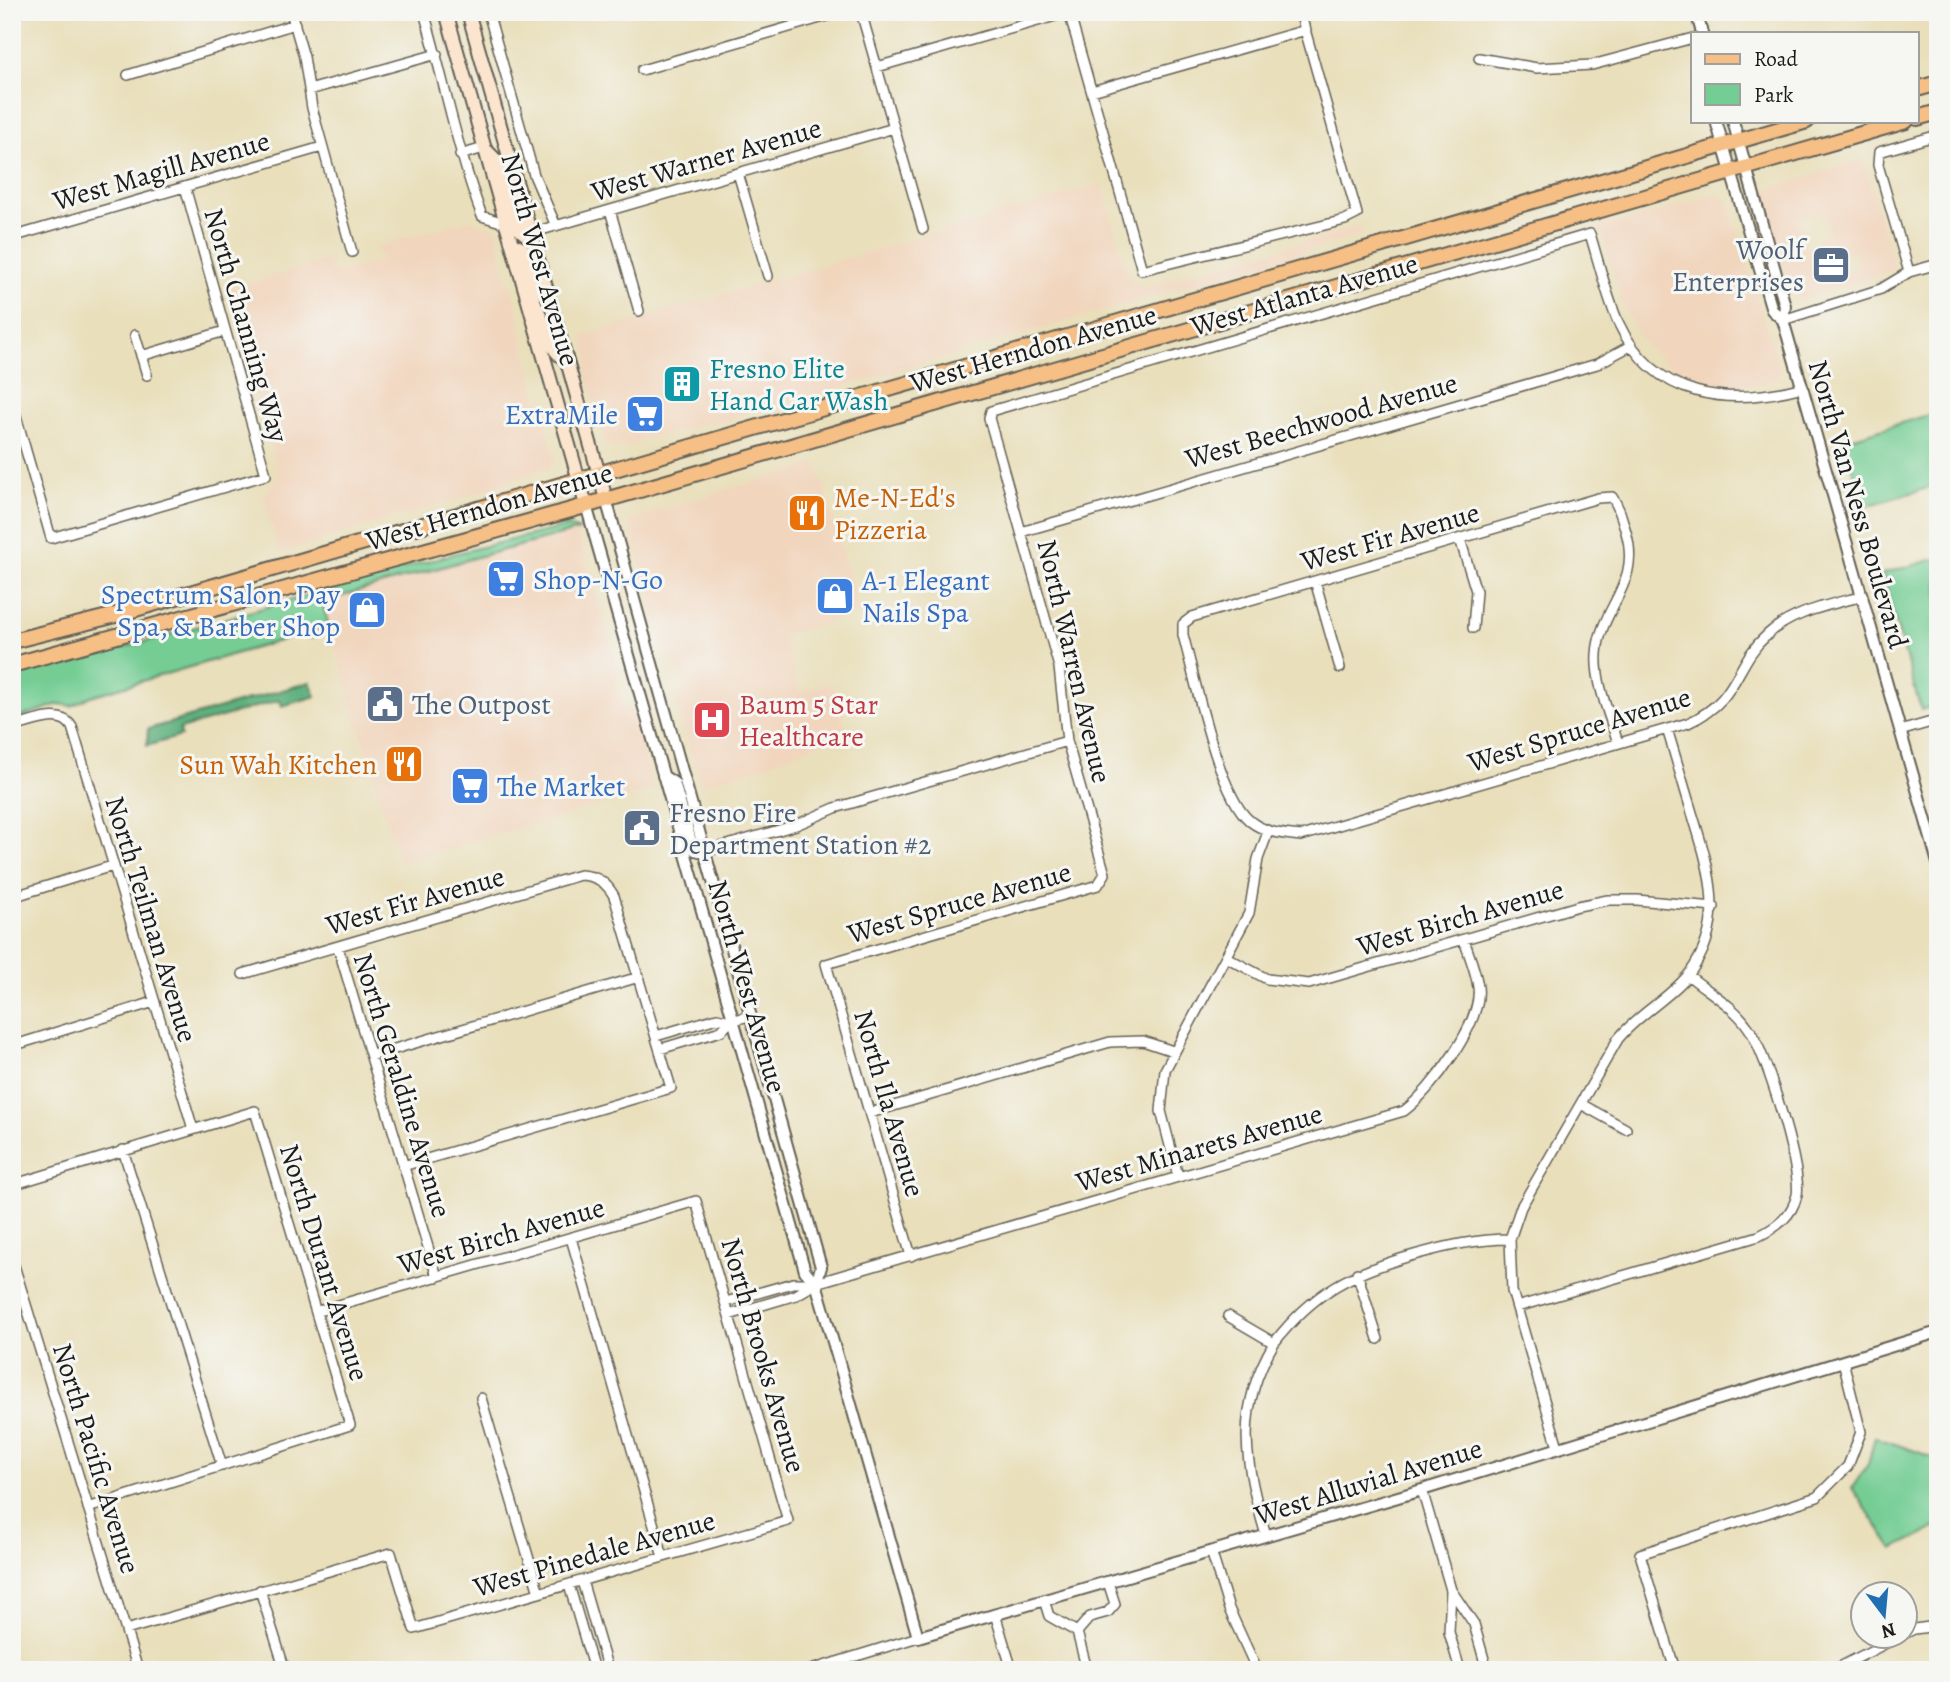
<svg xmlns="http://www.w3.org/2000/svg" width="1950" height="1682" font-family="Alegreya,serif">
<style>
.built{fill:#f1d5bd;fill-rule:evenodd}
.green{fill:#74cd94;stroke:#487458;stroke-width:2}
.forest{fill:#5fb07e;stroke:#3e664d;stroke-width:2}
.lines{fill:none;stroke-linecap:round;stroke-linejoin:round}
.minor-casing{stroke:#646054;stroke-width:12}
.tertiary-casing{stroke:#646054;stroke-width:14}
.secondary-casing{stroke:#646054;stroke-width:16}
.primary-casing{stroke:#646054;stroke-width:18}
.minor{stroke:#fff;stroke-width:9}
.tertiary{stroke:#fff;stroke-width:10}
.secondary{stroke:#fbe5cf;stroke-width:12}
.primary{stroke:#f5bf86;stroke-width:14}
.labels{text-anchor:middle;stroke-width:6;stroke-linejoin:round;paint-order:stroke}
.street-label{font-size:28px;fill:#1c1c1c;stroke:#f6f6f2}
.service-label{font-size:28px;fill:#4e5e75;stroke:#f6f6f2;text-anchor:start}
.culture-label{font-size:28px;fill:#0d838f;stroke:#f6f6f2;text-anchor:start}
.shop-label{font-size:28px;fill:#366cbe;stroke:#f6f6f2;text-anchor:start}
.food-label{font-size:28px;fill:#c56008;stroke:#f6f6f2;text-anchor:start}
.health-label{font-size:28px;fill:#be3a42;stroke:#f6f6f2;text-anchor:start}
</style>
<rect width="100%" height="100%" fill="#f6f6f2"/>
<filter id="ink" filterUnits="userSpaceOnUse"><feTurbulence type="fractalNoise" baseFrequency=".0143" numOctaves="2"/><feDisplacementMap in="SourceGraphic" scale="14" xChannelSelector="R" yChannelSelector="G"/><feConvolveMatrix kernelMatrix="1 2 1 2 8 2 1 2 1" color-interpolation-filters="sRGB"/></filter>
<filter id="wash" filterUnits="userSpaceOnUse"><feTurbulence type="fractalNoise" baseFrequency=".00686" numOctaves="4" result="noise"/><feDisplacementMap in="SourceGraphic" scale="28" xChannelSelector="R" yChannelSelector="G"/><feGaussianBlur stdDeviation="1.57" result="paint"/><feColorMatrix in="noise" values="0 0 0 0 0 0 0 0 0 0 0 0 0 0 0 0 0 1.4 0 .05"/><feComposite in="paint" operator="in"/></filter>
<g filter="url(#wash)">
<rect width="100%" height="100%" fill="#e9dfbb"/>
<path class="built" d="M1863,159L1894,267L1892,272L1796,301L1792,299L1765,190ZM1823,211L1830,232L1818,238L1824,259L1855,250L1860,266L1824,279L1818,278L1814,270L1798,218Z
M1102,184L1127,273L1134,282L1144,287L1360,226L1362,235L718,423H702L615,449L604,443L585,368L589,361L582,336Z
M1717,194L1728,200L1780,372L1776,380L1748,386H1725L1680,372L1664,362L1640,338L1622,302L1599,224L1622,222Z
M472,219L481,226L494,228L497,233L505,275L515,299L525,353L555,457L549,468L511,479L505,484L279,553L263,494L276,481L277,467L226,290L333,258L330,270L336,274L376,263L380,259L377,246Z
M817,463L859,613L783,635L799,692L832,683L846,732L761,767L701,785L676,700L682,689L674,661L664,655L629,520Z
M577,532L620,674L616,682L623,706L631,709L654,789L399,863L322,602L477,557Z"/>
<path class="green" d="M1938,412V485L1863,507L1844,440Z
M568,526L580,530L477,557L322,602L329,626L310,632L312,638L296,636L91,696L72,706L59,704L12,720V676L105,653L453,554Z
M1938,558V705L1921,710L1882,574Z
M1875,1437L1938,1459V1527L1893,1549L1852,1488L1868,1464Z"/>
<path class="forest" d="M310,682L316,696L282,706L280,700L180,729L181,736L147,746L148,729Z"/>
</g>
<g filter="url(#ink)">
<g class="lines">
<g class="minor-casing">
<path id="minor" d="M291,12L304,57L312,108L352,252
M424,12C444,80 457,150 482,216L504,223
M488,12L534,175L556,226
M861,12L923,229
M1479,58L1537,68L1592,65L1693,38
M877,67L1069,12L1142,270L1345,220L1357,214L1300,12
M642,70L841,12
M128,75L295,24
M309,90L437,54
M1092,91L1306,30
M460,155L484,148
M738,173L768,276
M610,210L639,311
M531,233L894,128
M12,237L322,147
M1909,272L1878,165L1879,152L1938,135
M1783,320L1881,289L1909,272L1938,264
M135,335L147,375
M141,356L225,331
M12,402L51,538L266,475L185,187
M1021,532L1597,364L1632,345
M1460,539L1476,591L1473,628
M1315,581L1340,668
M12,727C30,724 60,707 72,727L193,1129
M1900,731L1938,720
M1618,743C1610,716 1595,683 1597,654C1600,607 1642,585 1626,532C1622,519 1620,508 1612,497L1598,498L1192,617L1183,624V635C1195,678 1218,795 1250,821C1265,833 1283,834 1301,836L1688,723C1741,699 1733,665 1767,635C1793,611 1830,605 1863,596
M704,852L796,825L835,808L1067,741
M12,897L112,866
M338,947L437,1277
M1226,957L1267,979L1309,984L1578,906L1608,900H1637L1714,907
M243,974L580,875C597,876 606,882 614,896L671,1088L403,1166
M656,1036L717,1018L731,1021
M12,1046L154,1002
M660,1049L721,1031L731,1021L749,1016
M371,1056L639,977
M1581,1104L1626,1129
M870,1113L1110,1042L1143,1041L1173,1051
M123,1150L222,1466
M1178,1176L1161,1111L1165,1070L1249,913L1258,859L1268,832
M12,1185L255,1111L350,1425L88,1508
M571,1238L663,1557
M911,1256L826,964L1098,885L1105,874L1067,741L1059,667L989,418L991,411L1590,234C1599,263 1606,294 1618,322C1654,400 1729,407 1803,387
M12,1259L138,1670
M1357,1273L1378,1339
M726,1302L793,1283H816L1404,1111C1431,1091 1483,1022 1478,987C1476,971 1469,955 1464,940
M1517,1307L1759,1236C1777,1227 1792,1216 1797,1195C1802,1168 1765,1050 1748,1027C1734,1006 1707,991 1688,975
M729,1315L796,1295L815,1284
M1228,1316L1274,1343C1314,1291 1353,1272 1414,1255C1447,1246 1476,1239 1510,1239
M481,1398L539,1593
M1558,1447L1512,1291L1510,1239L1521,1207L1618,1039C1639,1013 1669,999 1689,974C1727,923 1710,871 1693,816C1684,787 1676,758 1667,729
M1422,1490L1451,1590L1474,1624L1487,1670
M1266,1535C1245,1464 1234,1410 1274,1343
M1211,1551L1229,1609L1257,1670
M582,1581L608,1670
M569,1585L594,1670
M260,1590L285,1670
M1451,1590L1449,1632L1460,1670
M1044,1600L1049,1616L1077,1632
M995,1614L1012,1670
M126,1630L391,1553L414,1629L788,1521L696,1201L318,1311
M1077,1632L1090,1617L1108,1612L1115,1604L1108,1582
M1077,1632L1087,1670
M1904,1634L1914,1629L1938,1626
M811,1670L918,1637
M1675,1670L1640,1554L1817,1497L1848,1466L1861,1432L1843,1361
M1834,1670L1900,1636"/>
</g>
<g class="tertiary-casing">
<path id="tertiary" d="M1696,12L1702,33
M1716,121L1772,310L1783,320
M1733,121L1785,306L1783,320L1938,863
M606,499L821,1267L816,1283
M586,505L805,1271L816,1283L918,1637L1422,1490L1938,1332
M663,776L674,783L692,845L695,850L704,852"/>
</g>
<g class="secondary-casing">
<path id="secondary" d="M446,12L586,505
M468,12L606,499
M486,150L498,162L517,227L525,234L531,233
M512,244L523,249L534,280L545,295
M527,289C541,305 548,355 566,359"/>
</g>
<g class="primary-casing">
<path id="primary" d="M1917,89L1938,83
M1917,118L1938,112
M12,641L108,617L1807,121
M12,665L571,510L1906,121"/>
</g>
<use href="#minor" class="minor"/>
<use href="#tertiary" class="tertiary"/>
<use href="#secondary" class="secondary"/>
<use href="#primary" class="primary"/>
</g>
</g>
<defs>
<g id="office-square" transform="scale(2.0125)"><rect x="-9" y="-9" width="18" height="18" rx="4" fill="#5c6f8a" stroke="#f6f6f2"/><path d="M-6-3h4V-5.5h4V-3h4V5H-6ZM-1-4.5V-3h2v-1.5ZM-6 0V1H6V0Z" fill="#fff"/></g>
<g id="building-square" transform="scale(2.0125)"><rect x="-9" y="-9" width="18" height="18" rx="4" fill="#0f9aa8" stroke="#f6f6f2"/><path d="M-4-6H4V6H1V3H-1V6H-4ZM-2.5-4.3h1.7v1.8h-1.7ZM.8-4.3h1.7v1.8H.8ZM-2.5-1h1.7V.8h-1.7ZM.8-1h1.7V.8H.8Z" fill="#fff"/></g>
<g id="supermarket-square" transform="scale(2.0125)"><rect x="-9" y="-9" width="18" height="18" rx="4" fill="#3f7fe0" stroke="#f6f6f2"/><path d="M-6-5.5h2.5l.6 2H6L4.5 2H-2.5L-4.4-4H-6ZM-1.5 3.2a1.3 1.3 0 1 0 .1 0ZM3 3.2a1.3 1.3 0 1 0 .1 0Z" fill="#fff"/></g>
<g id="restaurant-square" transform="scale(2.0125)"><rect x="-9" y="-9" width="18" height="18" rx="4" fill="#e8710a" stroke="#f6f6f2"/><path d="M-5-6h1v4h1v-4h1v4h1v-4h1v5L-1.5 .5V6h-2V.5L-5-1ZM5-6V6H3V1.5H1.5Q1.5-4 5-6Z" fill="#fff"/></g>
<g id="shop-square" transform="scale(2.0125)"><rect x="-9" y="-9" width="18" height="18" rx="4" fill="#3f7fe0" stroke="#f6f6f2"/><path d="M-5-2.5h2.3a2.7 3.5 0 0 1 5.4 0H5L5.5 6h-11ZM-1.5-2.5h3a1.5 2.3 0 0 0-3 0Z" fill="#fff"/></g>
<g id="civic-square" transform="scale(2.0125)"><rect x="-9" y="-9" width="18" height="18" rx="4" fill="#5c6f8a" stroke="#f6f6f2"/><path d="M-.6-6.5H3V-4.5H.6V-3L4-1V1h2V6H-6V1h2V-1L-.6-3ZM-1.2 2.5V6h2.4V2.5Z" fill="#fff"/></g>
<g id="hospital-square" transform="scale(2.0125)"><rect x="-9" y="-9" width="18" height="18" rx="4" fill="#e0444e" stroke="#f6f6f2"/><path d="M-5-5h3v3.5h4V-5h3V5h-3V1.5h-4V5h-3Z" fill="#fff"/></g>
</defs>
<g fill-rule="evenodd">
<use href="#office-square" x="1831" y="265"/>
<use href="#building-square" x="682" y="384"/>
<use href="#supermarket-square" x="645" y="414"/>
<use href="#restaurant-square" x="807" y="513"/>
<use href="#supermarket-square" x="506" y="579"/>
<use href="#shop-square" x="835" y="596"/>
<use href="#shop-square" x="367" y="610"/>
<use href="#civic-square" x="385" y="704"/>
<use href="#hospital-square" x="712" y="720"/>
<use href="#restaurant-square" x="404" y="764"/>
<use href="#supermarket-square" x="470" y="786"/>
<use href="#civic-square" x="642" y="828"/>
</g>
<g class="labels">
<g class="street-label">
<text transform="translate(706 159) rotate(-16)" y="10">West Warner Avenue</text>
<text transform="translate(161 170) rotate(-16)" y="10">West Magill Avenue</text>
<text transform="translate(541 259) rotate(74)" y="10">North West Avenue</text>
<text transform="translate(1304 294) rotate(-16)" y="10">West Atlanta Avenue</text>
<text transform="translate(247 325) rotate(74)" y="10">North Channing Way</text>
<text transform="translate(1033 348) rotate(-16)" y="10">West Herndon Avenue</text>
<text transform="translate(1321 420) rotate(-16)" y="10">West Beechwood Avenue</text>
<text transform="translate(1859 504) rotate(74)" y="10">North Van Ness Boulevard</text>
<text transform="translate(489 506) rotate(-16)" y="10">West Herndon Avenue</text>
<text transform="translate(1390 536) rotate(-16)" y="10">West Fir Avenue</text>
<text transform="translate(1075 661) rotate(77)" y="10">North Warren Avenue</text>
<text transform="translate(1579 729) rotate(-17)" y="10">West Spruce Avenue</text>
<text transform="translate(415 900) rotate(-16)" y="10">West Fir Avenue</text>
<text transform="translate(959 902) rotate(-16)" y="10">West Spruce Avenue</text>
<text transform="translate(1460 917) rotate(-16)" y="10">West Birch Avenue</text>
<text transform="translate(152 919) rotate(73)" y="10">North Teilman Avenue</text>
<text transform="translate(748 986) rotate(74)" y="10">North West Avenue</text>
<text transform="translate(403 1085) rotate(73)" y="10">North Geraldine Avenue</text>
<text transform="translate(890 1103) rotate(74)" y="10">North Ila Avenue</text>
<text transform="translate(1199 1147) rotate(-16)" y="10">West Minarets Avenue</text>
<text transform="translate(501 1235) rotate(-16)" y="10">West Birch Avenue</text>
<text transform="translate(325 1262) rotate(73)" y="10">North Durant Avenue</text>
<text transform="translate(764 1355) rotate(74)" y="10">North Brooks Avenue</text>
<text transform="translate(97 1458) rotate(73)" y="10">North Pacific Avenue</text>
<text transform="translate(1368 1481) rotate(-17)" y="10">West Alluvial Avenue</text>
<text transform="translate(594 1553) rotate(-16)" y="10">West Pinedale Avenue</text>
</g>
<g class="service-label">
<text x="1804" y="259" text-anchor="end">Woolf<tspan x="1804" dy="32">Enterprises</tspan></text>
<text x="412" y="714">The Outpost</text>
<text x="669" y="822">Fresno Fire<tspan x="669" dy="32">Department Station #2</tspan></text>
</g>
<g class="culture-label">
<text x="709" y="378">Fresno Elite<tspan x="709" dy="32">Hand Car Wash</tspan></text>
</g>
<g class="shop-label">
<text x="618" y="424" text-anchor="end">ExtraMile</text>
<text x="533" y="589">Shop-N-Go</text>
<text x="862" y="590">A-1 Elegant<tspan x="862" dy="32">Nails Spa</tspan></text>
<text x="340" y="604" text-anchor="end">Spectrum Salon, Day<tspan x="340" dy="32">Spa, &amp; Barber Shop</tspan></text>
<text x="497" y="796">The Market</text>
</g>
<g class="food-label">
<text x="834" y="507">Me-N-Ed's<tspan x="834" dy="32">Pizzeria</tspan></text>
<text x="377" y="774" text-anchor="end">Sun Wah Kitchen</text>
</g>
<g class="health-label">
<text x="739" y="714">Baum 5 Star<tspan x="739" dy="32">Healthcare</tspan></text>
</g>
</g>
<rect width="1950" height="1682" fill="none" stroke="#f6f6f2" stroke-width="42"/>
<rect x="1691" y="32" width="228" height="91" fill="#f6f6f2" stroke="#9f9f9c" stroke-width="2"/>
<rect x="1705" y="54" width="35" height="10" fill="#f5bf86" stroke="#9f9f9c" stroke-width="2"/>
<text x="1754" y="66" font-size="21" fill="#1c1c1c">Road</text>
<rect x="1705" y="84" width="35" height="21" fill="#74cd94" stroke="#9f9f9c" stroke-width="2"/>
<text x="1754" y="102" font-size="21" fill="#1c1c1c">Park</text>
<g transform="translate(1884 1615) rotate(164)"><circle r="33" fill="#f6f6f2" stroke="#9f9f9c" stroke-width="2"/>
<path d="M0-5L12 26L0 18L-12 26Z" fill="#1f6fb2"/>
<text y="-10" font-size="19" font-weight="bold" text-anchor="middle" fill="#1c1c1c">N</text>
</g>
</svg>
